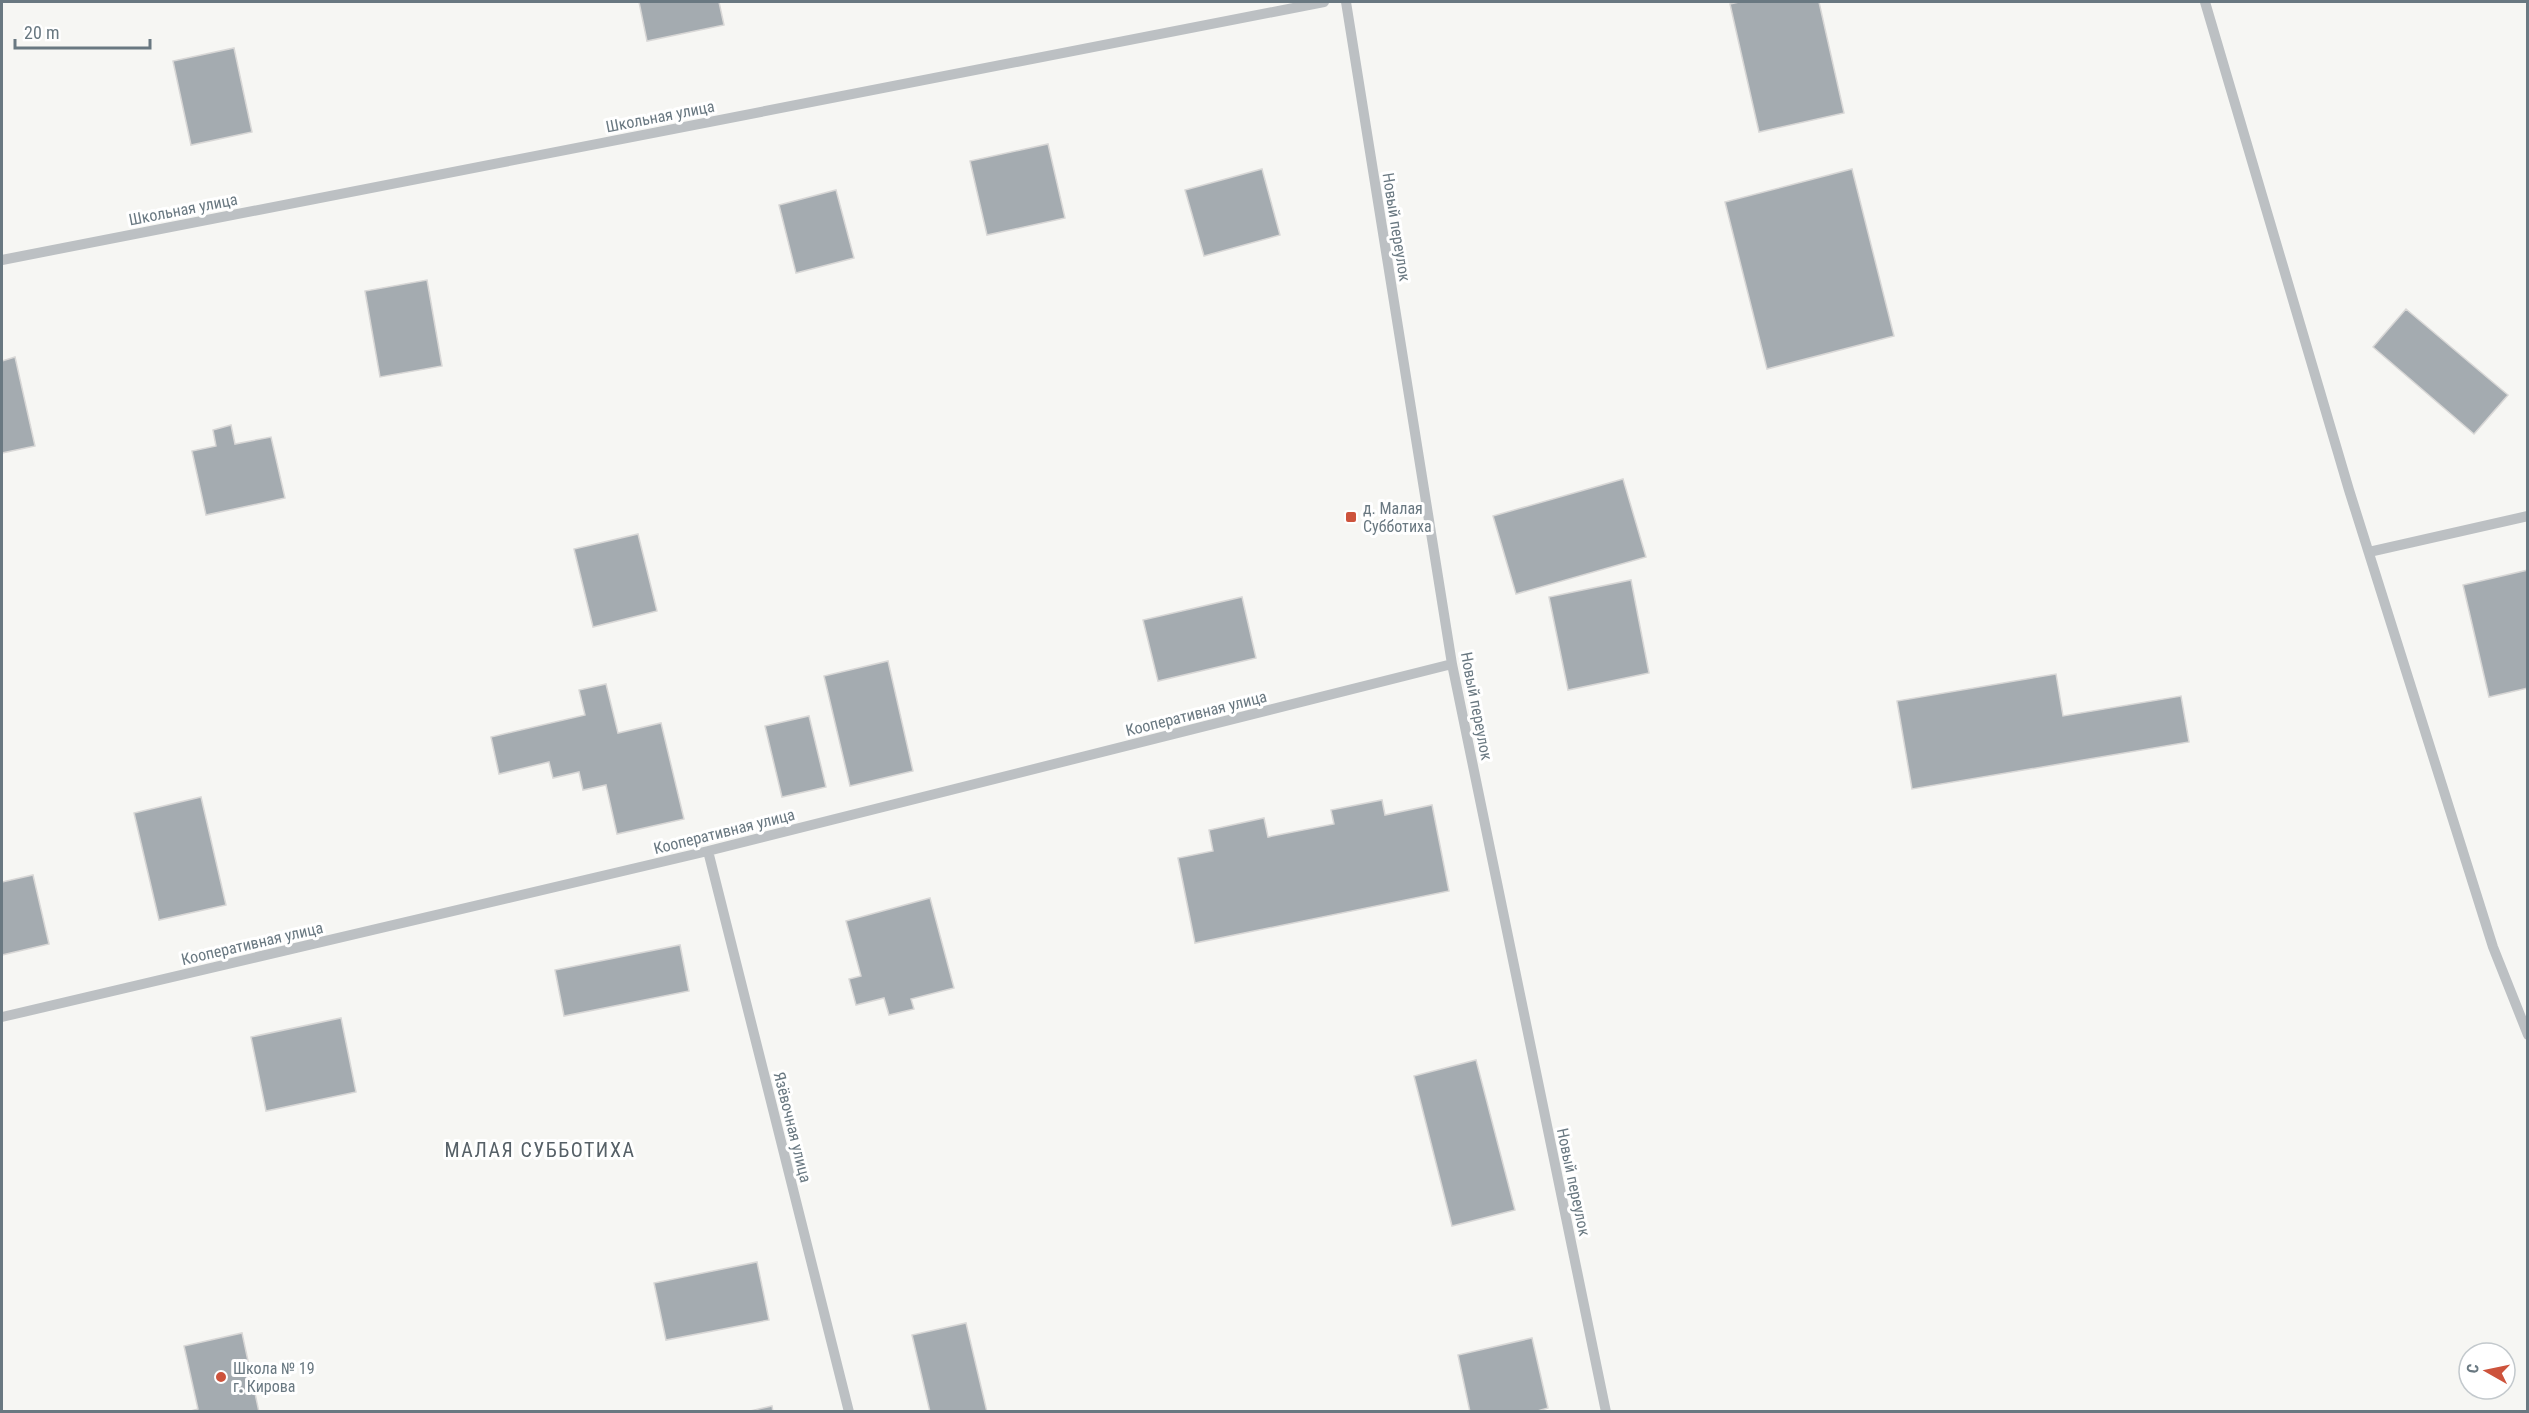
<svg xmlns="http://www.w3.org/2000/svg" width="2529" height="1413" font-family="'Roboto Condensed',sans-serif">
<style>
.building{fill:#a4abb0;stroke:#d8d7d6;stroke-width:1.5}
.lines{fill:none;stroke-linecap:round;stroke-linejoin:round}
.minor{stroke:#bcc0c3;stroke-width:10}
.poi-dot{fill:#cd533c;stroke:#fff;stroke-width:2}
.labels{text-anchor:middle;stroke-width:6;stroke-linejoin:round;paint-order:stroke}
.street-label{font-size:16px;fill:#697881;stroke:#fff}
.poi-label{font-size:16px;fill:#697881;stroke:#fff;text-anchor:start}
.quarter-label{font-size:20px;letter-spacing:1.5px;fill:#566067;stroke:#fff}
</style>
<rect width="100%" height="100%" fill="#f6f6f3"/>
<path class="building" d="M639,2H719L724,25L647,41Z
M1739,2H1819L1844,113L1759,132L1730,4Z
M234,48L252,132L191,145L173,61Z
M1048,144L1065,218L987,235L970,161Z
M1262,169L1280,235L1204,256L1185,190Z
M1852,169L1894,336L1767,369L1725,202Z
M836,190L854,258L796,273L779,205Z
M427,280L442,366L380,377L365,291Z
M2406,309L2508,395L2474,434L2373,347Z
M15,357L35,446L2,453V361Z
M231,425L235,444L271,437L285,498L206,515L192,451L216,446L213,430Z
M1623,479L1646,557L1516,594L1493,516Z
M638,534L657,611L593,627L574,549Z
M2528,570V688L2489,697L2463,585Z
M1631,580L1649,673L1568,690L1549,597Z
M1242,597L1256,658L1158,681L1143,620Z
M888,661L913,771L850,786L824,676Z
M2056,674L2063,716L2181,696L2189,742L1912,789L1897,701Z
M606,684L618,733L661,723L684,819L617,834L606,785L583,790L579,772L553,778L549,762L499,774L491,737L585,715L579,690Z
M809,716L826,787L782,797L765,726Z
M201,797L226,905L159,920L134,813Z
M1382,800L1385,815L1432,805L1449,891L1195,943L1178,858L1213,851L1209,830L1264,818L1268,837L1334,824L1331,810Z
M33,875L49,944L2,955V882Z
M930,898L954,988L911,999L914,1009L889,1015L884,998L856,1005L849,979L861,976L846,921Z
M680,945L689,991L564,1016L555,970Z
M341,1018L356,1092L266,1111L251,1037Z
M1476,1060L1515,1210L1452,1226L1414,1076Z
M757,1262L769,1320L666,1340L654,1283Z
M966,1323L987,1412H930L912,1335Z
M242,1333L259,1412H187L198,1409L184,1346Z
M1532,1338L1548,1408L1534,1412H1470L1458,1355Z
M772,1406L773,1412H746Z"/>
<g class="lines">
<path class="minor" d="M1346,2L1452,664L1606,1412
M2205,2L2349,490L2493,947L2528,1035
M2,260L1324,2
M2369,552L2528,516
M708,851L849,1412
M2,1017L708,851L1452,664"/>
</g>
<g class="poi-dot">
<rect x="1345" y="511" width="12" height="12" rx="3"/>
<circle cx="221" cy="1377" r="6"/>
</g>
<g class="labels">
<g class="street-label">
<text transform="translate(660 116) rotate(-11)" y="6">Школьная улица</text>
<text transform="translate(183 209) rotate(-11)" y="6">Школьная улица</text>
<text transform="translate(1397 227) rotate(81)" y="6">Новый переулок</text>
<text transform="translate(1477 706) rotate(79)" y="6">Новый переулок</text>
<text transform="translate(1196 713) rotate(-14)" y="6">Кооперативная улица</text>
<text transform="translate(724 831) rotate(-14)" y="6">Кооперативная улица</text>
<text transform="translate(252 943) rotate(-13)" y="6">Кооперативная улица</text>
<text transform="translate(793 1127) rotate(76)" y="6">Язёвочная улица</text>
<text transform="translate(1574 1182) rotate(78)" y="6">Новый переулок</text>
</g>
<g class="poi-label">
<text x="1363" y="514">д. Малая<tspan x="1363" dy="18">Субботиха</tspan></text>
<text x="233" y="1374">Школа № 19<tspan x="233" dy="18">г. Кирова</tspan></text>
</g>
<g class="quarter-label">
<text x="540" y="1157">МАЛАЯ СУББОТИХА</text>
</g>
</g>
<rect width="2529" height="1413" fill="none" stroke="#697881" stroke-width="6"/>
<g transform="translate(2487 1371) rotate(279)"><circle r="28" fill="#ffffff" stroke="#c3c9cd" stroke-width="1.5"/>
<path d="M0-4.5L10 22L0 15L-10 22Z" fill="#cd533c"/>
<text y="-9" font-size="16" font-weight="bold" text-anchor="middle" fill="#697881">С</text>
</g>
<path d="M15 39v9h135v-9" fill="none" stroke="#697881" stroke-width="3"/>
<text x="24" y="39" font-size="18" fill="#697881" stroke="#ffffff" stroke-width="4.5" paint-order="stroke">20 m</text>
</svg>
